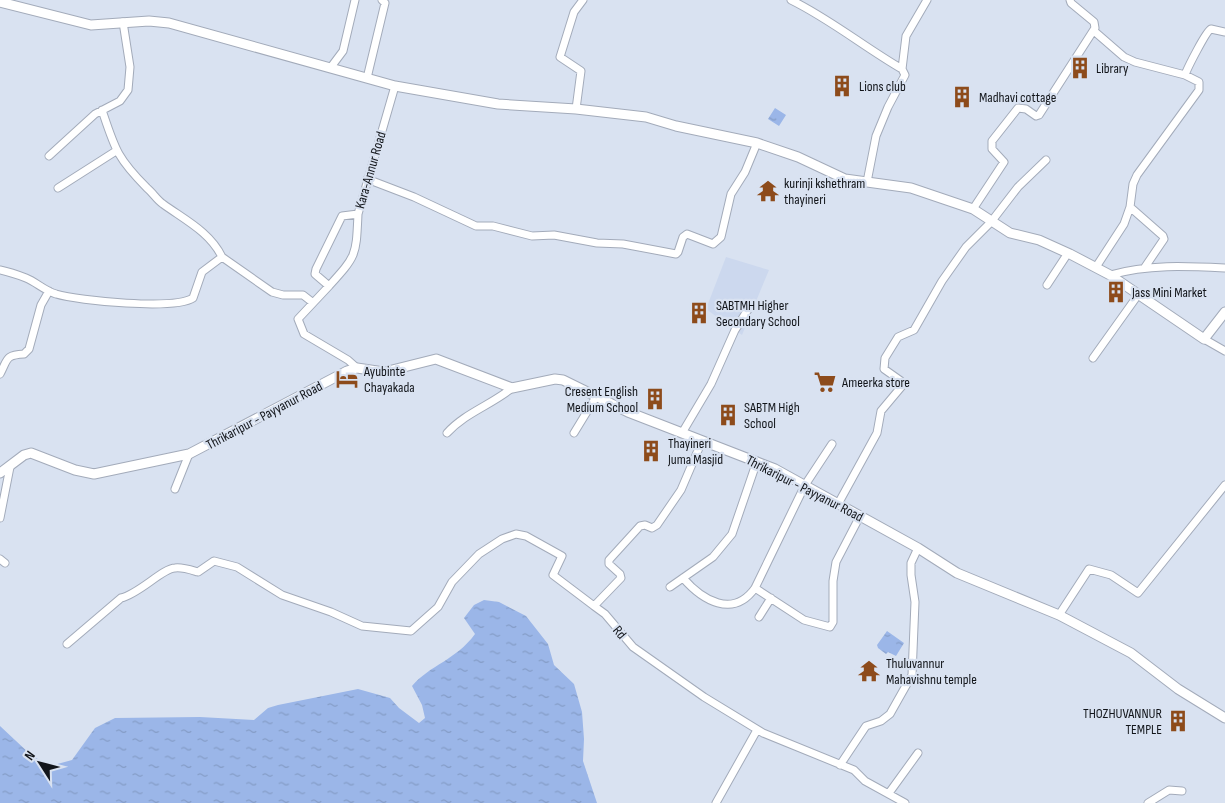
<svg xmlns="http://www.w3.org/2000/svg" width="1225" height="803" font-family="'Sofia Sans Condensed',sans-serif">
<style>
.built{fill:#ccd8ee}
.water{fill:url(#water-ripples)}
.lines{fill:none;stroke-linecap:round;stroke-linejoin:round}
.minor-casing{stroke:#a3abba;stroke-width:9}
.major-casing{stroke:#a3abba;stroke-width:11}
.minor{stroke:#fff;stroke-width:7}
.major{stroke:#fff;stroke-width:9}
.labels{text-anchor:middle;stroke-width:4.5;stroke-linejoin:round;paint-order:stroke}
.poi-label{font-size:14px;fill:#12151a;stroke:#d9e2f1;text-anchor:start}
.street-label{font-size:14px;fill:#12151a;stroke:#d9e2f1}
</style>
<defs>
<pattern id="water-ripples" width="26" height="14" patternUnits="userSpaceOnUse" patternTransform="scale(1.25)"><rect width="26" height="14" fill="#9bb6e8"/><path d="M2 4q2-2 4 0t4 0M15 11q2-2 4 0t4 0" fill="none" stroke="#849cc6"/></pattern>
</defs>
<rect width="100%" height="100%" fill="#d9e2f1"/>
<path class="built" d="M726,257L769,270L742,335L706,309Z"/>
<path class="water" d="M775,108L786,115L779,126L768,119Z
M484,600L499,602L526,616L548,644L554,665L574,684L582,712L584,739L583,761L597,803H0V726L31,755L50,766L72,760L95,728L115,718L200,717L254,720L268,708L278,705L358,689L390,698L399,708L419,723L425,718L422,705L412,686C430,665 456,660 475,634L464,618L474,605Z
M887,631L904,643L896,656L888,652L886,654L878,648L877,645Z"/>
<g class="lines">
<g class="minor-casing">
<path id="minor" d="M791,0C830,19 864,47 902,69
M1094,31L1124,57L1135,62L1185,75
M331,67L343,51L355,0
M367,78L385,3L382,0
M576,109L581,71L560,57L574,12L583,0
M49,156L95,114L120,101L128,90L130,67L123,22
M367,179L414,197L476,226H493L532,236L554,235L597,243L623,244L676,254L678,252L683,237L687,234L713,244L721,237L731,194L745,172L757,143
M867,182L876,136L888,107L905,75L902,69L906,36L927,0
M58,188L116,151
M973,209L1004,162L992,149V141L1018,108L1026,109L1036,116L1039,115L1095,28L1094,22L1071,3L1070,0
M222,257L272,292L283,295H303L312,302
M1096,267L1124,224L1130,207
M1145,267L1164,239L1163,236L1130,207L1133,184L1137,175L1199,90V82L1185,75C1187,69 1206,31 1211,29L1225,32
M0,270C9,272 18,275 26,278C36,282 45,291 56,294C79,301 175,310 193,298L202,272L222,257C210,232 185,220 163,204C157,200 153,193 147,188C117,158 115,149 102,110
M1110,275C1148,264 1186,266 1225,268
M1047,285L1068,253
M329,286C357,255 356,256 358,214
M1204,339L1225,351
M1093,358L1138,295
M357,368L348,360L304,334L298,319L329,286L315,274L316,269L342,216L358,214L395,86
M0,374C8,359 5,355 24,354L29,349L41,305L49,291
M447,433C465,413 491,405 512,388
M574,433L596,397
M682,433L711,384L735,330L749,308
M702,441L681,490L657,525L652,528L645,525L640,526L609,560V564L620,574L621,578L594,606L605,614L633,647L704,697L763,733L854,770L865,781L905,803
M832,444L805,485L755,588L804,620L830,627L833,622V581L836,562L860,516
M175,489L189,454
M838,504L877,433L881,411L902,386L901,381L884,369L885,358L898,337L914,330L942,281L966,247L991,222L1018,187L1046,160
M0,518L10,467
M0,559L5,563
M683,578C702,600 733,619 755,588
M670,587L713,557L732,534L757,461
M1059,615L1089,569L1111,575L1138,593L1225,485
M759,617L771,598
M67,644L121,598C139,594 163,568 175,568C182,567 191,570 198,572L214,561L237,567L282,595L331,612L362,626L411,631L438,607L452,582L479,554L502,539L516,534L526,536L562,556L553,575L594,606
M840,765L866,726L881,721L890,714L912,675L915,602L911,575V563L918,548
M889,793L918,753
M716,803L757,730
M1148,803L1169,790L1182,791"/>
</g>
<g class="major-casing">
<path id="major" d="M0,2L91,25L149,21L169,23L395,86L498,104L576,109L646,117L676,126L757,143L798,157L845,179L911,188L973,209L1010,233L1039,240L1070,254L1110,275L1204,339L1225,312
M0,473L24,455L31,453L75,470L94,474L189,454L347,371L357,368L384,372L436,359L512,388L555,379L563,380L628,412L775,469L918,548L957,573L1059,615L1131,653L1178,689L1225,718"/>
</g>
<use href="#minor" class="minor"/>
<use href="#major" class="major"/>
</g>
<defs>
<g id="building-bare" transform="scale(1.725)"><path d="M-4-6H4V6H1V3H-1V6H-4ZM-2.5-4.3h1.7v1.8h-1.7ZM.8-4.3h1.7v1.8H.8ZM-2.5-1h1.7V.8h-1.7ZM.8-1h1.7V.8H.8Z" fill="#8d4b1b" stroke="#d9e2f1" stroke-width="2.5" paint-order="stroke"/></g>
<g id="temple-bare" transform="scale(1.725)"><path d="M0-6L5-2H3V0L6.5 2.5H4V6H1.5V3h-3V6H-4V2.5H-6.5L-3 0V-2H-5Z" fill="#8d4b1b" stroke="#d9e2f1" stroke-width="2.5" paint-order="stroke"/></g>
<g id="hotel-bare" transform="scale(1.725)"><path d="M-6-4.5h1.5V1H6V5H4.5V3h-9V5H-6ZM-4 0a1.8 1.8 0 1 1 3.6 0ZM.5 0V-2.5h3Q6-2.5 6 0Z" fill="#8d4b1b" stroke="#d9e2f1" stroke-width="2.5" paint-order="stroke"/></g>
<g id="supermarket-bare" transform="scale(1.725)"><path d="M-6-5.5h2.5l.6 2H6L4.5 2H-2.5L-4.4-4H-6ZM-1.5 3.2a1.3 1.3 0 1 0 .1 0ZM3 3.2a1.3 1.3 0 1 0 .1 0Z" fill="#8d4b1b" stroke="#d9e2f1" stroke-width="2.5" paint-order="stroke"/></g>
</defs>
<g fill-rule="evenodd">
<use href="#building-bare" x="1080" y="68"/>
<use href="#building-bare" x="842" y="86"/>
<use href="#building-bare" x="962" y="97"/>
<use href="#temple-bare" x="768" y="191"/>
<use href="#building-bare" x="1116" y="292"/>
<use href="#building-bare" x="699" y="313"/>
<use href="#hotel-bare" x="347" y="379"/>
<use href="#supermarket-bare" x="825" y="382"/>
<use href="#building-bare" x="655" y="399"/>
<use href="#building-bare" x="728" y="415"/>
<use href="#building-bare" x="651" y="451"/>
<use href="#temple-bare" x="869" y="671"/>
<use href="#building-bare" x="1178" y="721"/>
</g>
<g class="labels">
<g class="poi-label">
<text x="1096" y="73">Library</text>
<text x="859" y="91">Lions club</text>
<text x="979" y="102">Madhavi cottage</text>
<text x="784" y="188">kurinji kshethram<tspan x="784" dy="16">thayineri</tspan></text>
<text x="1132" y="297">Jass Mini Market</text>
<text x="716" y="310">SABTMH Higher<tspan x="716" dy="16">Secondary School</tspan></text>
<text x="364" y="376">Ayubinte<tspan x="364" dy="16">Chayakada</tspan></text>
<text x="842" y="387">Ameerka store</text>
<text x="638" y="396" text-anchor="end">Cresent English<tspan x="638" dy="16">Medium School</tspan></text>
<text x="744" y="412">SABTM High<tspan x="744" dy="16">School</tspan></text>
<text x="668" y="448">Thayineri<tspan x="668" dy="16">Juma Masjid</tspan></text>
<text x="886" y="668">Thuluvannur<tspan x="886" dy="16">Mahavishnu temple</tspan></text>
<text x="1162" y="718" text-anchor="end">THOZHUVANNUR<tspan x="1162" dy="16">TEMPLE</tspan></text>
</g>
<g class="street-label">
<text transform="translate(370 170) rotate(-74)" y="5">Kara-Annur Road</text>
<text transform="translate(264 415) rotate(-28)" y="5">Thrikaripur - Payyanur Road</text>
<text transform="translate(805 488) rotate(27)" y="5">Thrikaripur - Payyanur Road</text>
<text transform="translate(620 632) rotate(50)" y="5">Rd</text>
</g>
</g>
<g transform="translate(40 763) rotate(306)" stroke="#d9e2f1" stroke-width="4" paint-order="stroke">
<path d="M0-4L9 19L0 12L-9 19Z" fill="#12151a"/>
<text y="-8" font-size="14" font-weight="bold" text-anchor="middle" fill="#12151a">N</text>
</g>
</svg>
